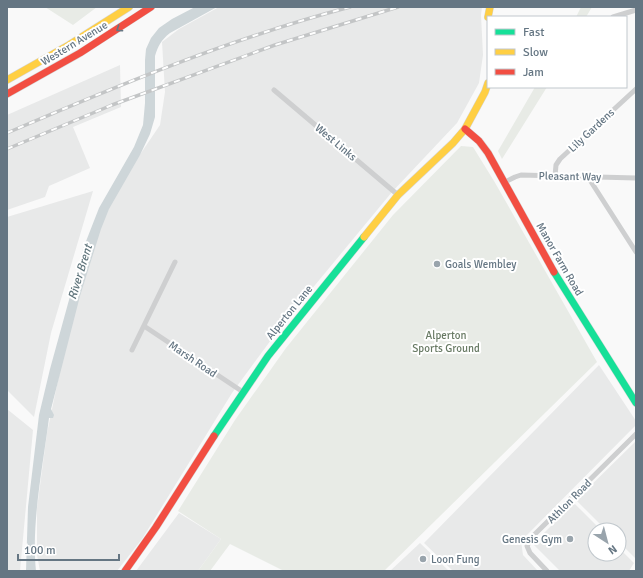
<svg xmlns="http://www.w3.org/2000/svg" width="643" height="578" font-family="Signika,sans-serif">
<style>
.built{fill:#e8e9e9}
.green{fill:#e8ebe6}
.water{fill:#ced6d9}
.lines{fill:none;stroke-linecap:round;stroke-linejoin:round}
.fast-casing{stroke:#d5d6d7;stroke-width:8}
.slow-casing{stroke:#d5d6d7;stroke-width:8}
.jam-casing{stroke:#d5d6d7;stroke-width:8}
.street{stroke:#cecfd0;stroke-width:5}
.fast{stroke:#16e098;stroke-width:7}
.slow{stroke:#ffcf43;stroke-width:7}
.jam{stroke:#f24e42;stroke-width:7}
.rail-casing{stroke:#c3c5c6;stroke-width:3.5}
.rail{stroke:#fff;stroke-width:2;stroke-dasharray:6;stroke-linecap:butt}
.oneway{stroke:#657683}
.poi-dot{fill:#99a4ac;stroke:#fff;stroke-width:1.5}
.labels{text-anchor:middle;stroke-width:4;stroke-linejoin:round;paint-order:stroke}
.street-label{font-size:11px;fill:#657683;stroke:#fff}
.poi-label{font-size:11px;fill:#657683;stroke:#fff;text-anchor:start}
.park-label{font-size:11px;fill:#687a64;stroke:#fff}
.water-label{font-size:12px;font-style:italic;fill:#60757c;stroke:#fff}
</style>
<rect width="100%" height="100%" fill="#f9f9f9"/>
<path class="built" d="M219,7H482L481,15L483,55L479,83L457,123L392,192L282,325L232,393L142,539L117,571H40L37,555V508L47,433L65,347L93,245L118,187L160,125L165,92L162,42L179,29Z
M120,65L121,107L73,127L90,168L49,186L45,197L7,210V115Z
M93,191L51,333L34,417L7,390V217Z
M599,365L636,421V425L521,541L523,555L538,571H453L424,543Z
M7,409L33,430L20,571H7Z
M636,441V559L619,542V530H606L576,500Z
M574,503L601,530H595V554H619V548L634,563L629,571H560L534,545L535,542Z
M179,513L221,539L198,571H136Z
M420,543L449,571H390Z"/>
<path class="green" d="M45,7H97L73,25Z
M581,7H592L586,17H576Z
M535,87H547L502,159L498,151Z
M461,146L473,147L494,181L597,362L384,571H284L230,544L210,571H198L221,539L178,511L235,420L286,348L393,215Z"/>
<path class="water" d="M195,7H217L170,33C161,40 158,46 155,56V117L150,134L140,155L109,209L101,229L80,296L51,409L54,415L53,418H49C43,466 31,523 36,571H26L28,507L39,415L50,369L83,249L99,208L134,147L143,125L145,103V60L146,49L151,38L159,28L172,19Z"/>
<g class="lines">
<g class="fast-casing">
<path id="fast" d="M554,272L636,403
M214,436L268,356L364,237"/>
</g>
<g class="slow-casing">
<path id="slow" d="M488,17L490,7
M7,80L69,45L129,7
M364,237L398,195L453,143L465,129L485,92L488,83"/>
</g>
<g class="jam-casing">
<path id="jam" d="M7,94L80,53L151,7
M465,129L479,141L488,153L554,272
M125,571L156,527L214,436"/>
</g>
<path class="street" d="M613,17L636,10
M274,90L398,195
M555,176L556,165L560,159L636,89
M588,177L636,252
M505,182L515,177L521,175L636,178
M144,326L243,392
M132,350L175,262
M547,571L530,553L527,546L532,537L636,434"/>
<use href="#fast" class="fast"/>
<use href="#slow" class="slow"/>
<use href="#jam" class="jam"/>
<g class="rail-casing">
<path id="rail" d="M7,133C119,85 232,38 350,7
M7,149L112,105L275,45L398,7"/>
</g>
<use href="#rail" class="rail"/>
</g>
<defs><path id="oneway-chevron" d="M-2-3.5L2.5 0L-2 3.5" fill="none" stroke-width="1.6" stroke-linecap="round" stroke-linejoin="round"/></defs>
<use class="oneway" href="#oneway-chevron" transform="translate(119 29) rotate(146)"/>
<g class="poi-dot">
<circle cx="437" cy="264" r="4"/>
<circle cx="570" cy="539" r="4"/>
<circle cx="423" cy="559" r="4"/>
</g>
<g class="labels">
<g class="street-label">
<text transform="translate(74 43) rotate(-31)" y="4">Western Avenue</text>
<text transform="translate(591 130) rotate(-43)" y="4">Lily Gardens</text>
<text transform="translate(336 142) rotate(40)" y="4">West Links</text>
<text transform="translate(570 176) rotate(1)" y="4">Pleasant Way</text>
<text transform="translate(560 259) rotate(60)" y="4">Manor Farm Road</text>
<text transform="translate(289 312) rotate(-51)" y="4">Alperton Lane</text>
<text transform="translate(193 359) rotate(34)" y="4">Marsh Road</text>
<text transform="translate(569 501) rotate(-45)" y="4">Athlon Road</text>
</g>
<g class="poi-label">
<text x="445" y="268">Goals Wembley</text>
<text x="562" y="543" text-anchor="end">Genesis Gym</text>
<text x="431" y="563">Loon Fung</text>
</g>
<g class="park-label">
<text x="446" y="339">Alperton<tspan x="446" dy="13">Sports Ground</tspan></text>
</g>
<g class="water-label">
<text transform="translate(80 272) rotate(-73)" y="4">River Brent</text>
</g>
</g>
<rect width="643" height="578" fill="none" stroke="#657683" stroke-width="16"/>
<rect x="487" y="16" width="140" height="72" fill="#ffffff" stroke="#c1c8cd"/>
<rect x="495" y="29" width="20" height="6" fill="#16e098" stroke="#c1c8cd"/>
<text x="523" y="36" font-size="12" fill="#657683">Fast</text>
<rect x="495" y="49" width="20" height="6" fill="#ffcf43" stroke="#c1c8cd"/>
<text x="523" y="56" font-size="12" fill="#657683">Slow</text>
<rect x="495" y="69" width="20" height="6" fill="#f24e42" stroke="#c1c8cd"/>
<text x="523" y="76" font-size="12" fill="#657683">Jam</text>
<g transform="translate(607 542) rotate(144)"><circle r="19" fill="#ffffff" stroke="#c1c8cd"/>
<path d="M0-3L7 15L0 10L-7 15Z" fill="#99a4ac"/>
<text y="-6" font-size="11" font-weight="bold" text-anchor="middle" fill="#657683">N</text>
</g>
<path d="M18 554v6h101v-6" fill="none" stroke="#657683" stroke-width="2"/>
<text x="24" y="554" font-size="12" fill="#657683" stroke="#ffffff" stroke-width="3" paint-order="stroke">100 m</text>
</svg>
